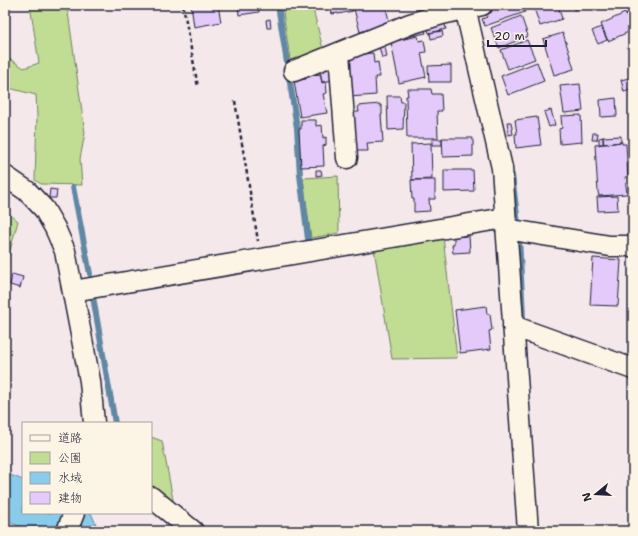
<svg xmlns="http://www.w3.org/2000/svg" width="638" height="536" font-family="'Shantell Sans','Klee One',sans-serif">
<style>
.green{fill:#c1dc93;stroke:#727f67}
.water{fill:#89cbea;stroke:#6087a4}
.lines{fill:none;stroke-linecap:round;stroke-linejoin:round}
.stream{stroke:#6087a4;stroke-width:6}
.building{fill:#e3cafa;stroke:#22223b}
.minor-casing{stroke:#22223b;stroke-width:23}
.path{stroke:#22223b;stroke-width:2.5;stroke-dasharray:4 3;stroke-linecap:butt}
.minor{stroke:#fcf5e5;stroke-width:20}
</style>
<rect width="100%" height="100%" fill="#f4e8eb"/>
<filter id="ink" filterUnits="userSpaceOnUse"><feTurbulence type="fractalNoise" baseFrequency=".025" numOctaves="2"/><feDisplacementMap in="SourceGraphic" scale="8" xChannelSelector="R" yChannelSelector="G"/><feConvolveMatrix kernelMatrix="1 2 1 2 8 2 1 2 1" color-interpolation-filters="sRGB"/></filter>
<g filter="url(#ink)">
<path class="green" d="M30,5H67L85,133L80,159L82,185L41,184L35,180L37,116L36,95L5,87V56L24,68L39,63Z
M282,5H312L324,53L291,66Z
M338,176L339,233L311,238L303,178Z
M5,210L18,221L5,269Z
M443,237L457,358L392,359L374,249Z
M151,437L162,441L174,505L151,491Z"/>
<path class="water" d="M5,473L23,480V513H91L99,531H33L5,521Z"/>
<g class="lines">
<path class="stream" d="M278,5L297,128L300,175L308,239
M512,175L518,224
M73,187L90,274
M519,237L523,318
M93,297L115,423"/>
</g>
<path class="building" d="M191,5H218L221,22L194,27Z
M238,5H258L259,12L239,15Z
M330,5H352L353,11L338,14V13L332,14Z
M353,5H385L390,24L360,32Z
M495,5H522L525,12L485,26L482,19L487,17L486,15L492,12L491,9L496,7Z
M533,5H558L562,19L540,26Z
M572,5H587L574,10Z
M620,5H633V29L625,12L624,13Z
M625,13L633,30L608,41L601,24Z
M521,16L528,36L499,48L491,28Z
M270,19L271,28H267L266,20Z
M444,20L446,29L429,33L427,23Z
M424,25L426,33L393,40Z
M601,27L607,40L598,44L592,31Z
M442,31L443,36L431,39L430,33Z
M563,33L574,69L554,75L543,39Z
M418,36L419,41L424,40L426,52L421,53L426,77L399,83L391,42Z
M527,40L535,59L508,69L501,50Z
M384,42L387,57L382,58L378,43Z
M373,53L374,63L378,62L380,77H375L376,95L349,97V55Z
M537,62L544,81L508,95L501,76Z
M451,65V82H429L428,66Z
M331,67L334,80L322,82L320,69Z
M320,74L322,83L326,82L327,93L323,94L327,113L300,117L294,81L306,79V76Z
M633,77V89L624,92L621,80Z
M580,84L583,111L564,113L560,86Z
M407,89H431L432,94H441L442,111H437L438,138H407L406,96H408Z
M387,96H400L401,102H404L403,129L388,130Z
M616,98L617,116L601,117L600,100Z
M380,104V106H382V115H381L383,142L367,143L368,151H354L351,112H359L358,106Z
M551,110L555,125L549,127L544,112Z
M581,115L582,142L560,144L559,129L562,128L561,116Z
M537,117L541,145L516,148L515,134H517L515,120Z
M301,120H316V126L322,125L323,138L326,137V145L323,146L324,166L301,167L299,129H301Z
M507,122H511L513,134L509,135Z
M593,133H598L597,140H592Z
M621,136V142L604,144L603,137Z
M603,137V144H599V138Z
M442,138H473V156L443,157Z
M432,139H442V145H432Z
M622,142V144H626L628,177H625L627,194L599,196L598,192L595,145Z
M431,143L432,179L412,180L411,144Z
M316,170H321L322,175L316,176Z
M444,170H473L474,191L444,192Z
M411,180H435V199H429L430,211L414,212V199H412Z
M50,189L57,190L56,198H49Z
M617,196L618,210L598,211L597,197Z
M469,236L470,252L453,253L452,245H454V237Z
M593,258L621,260L618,306L590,305Z
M12,274L23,277L20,288L10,285Z
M486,306L487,314H490L492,330L489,331L491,349L460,353L455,310Z"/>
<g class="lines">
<g class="minor-casing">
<path id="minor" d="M468,5L467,16L502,168L528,531
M339,53L347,158
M294,71L410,24L442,14L482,5
M5,176L27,191L44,209L55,228L65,251L90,381L94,423
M506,229L610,246H633
M73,291L505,218
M513,326L633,369
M151,497L193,531
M67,531L74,513"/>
</g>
<path class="path" d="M183,5L198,87
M235,101L258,241"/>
<use href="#minor" class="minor"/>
</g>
</g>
<rect width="638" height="536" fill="none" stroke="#fcf5e5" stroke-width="20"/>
<rect x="10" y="10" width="618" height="516" fill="none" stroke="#22223b" stroke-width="1.5" filter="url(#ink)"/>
<rect x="22" y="422" width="130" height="92" fill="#fcf5e5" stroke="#a5a1a1"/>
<rect x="30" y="435" width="20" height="6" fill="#fcf5e5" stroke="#a5a1a1"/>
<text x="58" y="442" font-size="12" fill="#22223b">道路</text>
<rect x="30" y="452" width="20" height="12" fill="#c1dc93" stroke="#a5a1a1"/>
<text x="58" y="462" font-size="12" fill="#22223b">公園</text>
<rect x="30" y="472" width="20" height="12" fill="#89cbea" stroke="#a5a1a1"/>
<text x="58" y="482" font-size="12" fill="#22223b">水域</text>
<rect x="30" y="492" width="20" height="12" fill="#e3cafa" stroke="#a5a1a1"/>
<text x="58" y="502" font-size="12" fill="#22223b">建物</text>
<g transform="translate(596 494) rotate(252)" stroke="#fcf5e5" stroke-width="3" paint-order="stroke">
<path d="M0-3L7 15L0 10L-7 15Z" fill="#22223b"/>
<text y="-6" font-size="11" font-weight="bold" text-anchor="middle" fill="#22223b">N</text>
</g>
<path d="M488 40v6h58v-6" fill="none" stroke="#22223b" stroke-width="2"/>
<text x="494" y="40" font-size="12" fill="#22223b" stroke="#fcf5e5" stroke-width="3" paint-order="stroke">20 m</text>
</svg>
